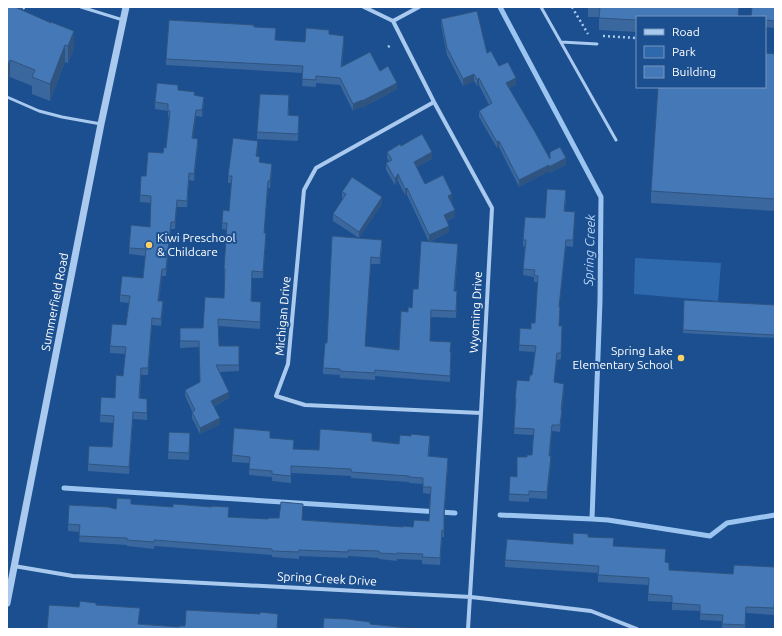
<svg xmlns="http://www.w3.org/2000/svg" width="782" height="636" font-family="Ubuntu,sans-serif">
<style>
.green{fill:#2e69ad}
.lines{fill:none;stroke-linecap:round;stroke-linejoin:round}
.stream{stroke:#9cc4f0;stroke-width:5}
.path{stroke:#a9c9ee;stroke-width:2.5;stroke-dasharray:2 3;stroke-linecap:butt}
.service{stroke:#a9c9ee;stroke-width:3}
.minor{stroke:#a9c9ee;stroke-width:4}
.tertiary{stroke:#a9c9ee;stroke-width:7}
.wall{fill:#3a679d}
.shaded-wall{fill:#305480}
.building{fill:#4478b7;stroke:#305480}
.poi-dot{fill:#ffd166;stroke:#1b4f8f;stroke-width:1.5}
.labels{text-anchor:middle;stroke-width:4;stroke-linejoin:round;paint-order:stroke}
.poi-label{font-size:12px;fill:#fff;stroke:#1b4f8f;text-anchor:start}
.street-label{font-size:12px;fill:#fff;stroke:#1b4f8f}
.water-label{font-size:13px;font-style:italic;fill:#b5d3f5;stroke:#1b4f8f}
</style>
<rect width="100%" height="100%" fill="#1b4f8f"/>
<path class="green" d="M635,258L721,263L718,301L634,294Z"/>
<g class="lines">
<path class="stream" d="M500,7L601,197L600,301L592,519L608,520L710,536L727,523L775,515
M64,488L455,513
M500,515L592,519"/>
<path class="path" d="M572,7L588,34
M19,12L25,7
M603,36L637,38
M388,47L391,45"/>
<path class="service" d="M81,7L123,20
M541,7L616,140
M561,42L597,44
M7,97L39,111L62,117L101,124"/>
<path class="minor" d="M364,7L393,21L419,7
M393,21L434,102L492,208L481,413L468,629
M434,102L316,168L304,190L288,364L276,396L305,405L481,413
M14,566L73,576L471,597L591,611L637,629"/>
<path class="tertiary" d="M7,603L101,124L126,7"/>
</g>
<path class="wall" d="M7,7H22L21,10L74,48L68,63L65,62L50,101L32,94V86L10,77Z
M588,7H739V17H637V32L599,30V17H588Z
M775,7V28L765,27V17Z
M441,19L487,53L516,85L509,88L550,159L566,165L549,173V171L519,187L499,147L497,148L479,117V111L489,105L479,85L477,86L474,81L463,86L447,55L441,25Z
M329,34L344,42L342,67L380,71L397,89L362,108V106L353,111L340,85L316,83V87L302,86L303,73L166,65V59L275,40L305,42Z
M775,54V211L651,203V191Z
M178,90L195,95L204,103L202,117L196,116L193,138L198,145L194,181L189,180L187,207H177L175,229H171L166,276H162L159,301L163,308L161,326L152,325L148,375H141L140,398L147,405V420L133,419L129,474L88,471V464L112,447L114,423L100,422V415L115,398L123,376L126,354L110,353V346L126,325L129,303L120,302V295L143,278L145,256L129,254V248L150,227L151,203L140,202V195L146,176L163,153L166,148L170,117H168V111L155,109V102Z
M289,102V115L299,122L298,141L257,139V132Z
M401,146L432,159L416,167L425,184L452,201L451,202L455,217L447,221L449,232L429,242L458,251L455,291L457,298L456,318L431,317L430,341L450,352L451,359L450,382L375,376V380L340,378V375L323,374V368L327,343L359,238L333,221V214L343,199L342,198V192L382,204L359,238L382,247L380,264H371L365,346L399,350L408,312L412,308L418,289L429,242L407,195H405L398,181L395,185L386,170V163L389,162L387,158V152Z
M258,148L257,156L260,162L272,171L270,188H268L264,233L266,240L263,278H252L251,301L261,309L260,329L219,326V346H239V371L220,372L229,398L214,406L220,424L200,434L192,418V411L185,396V390L200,382L199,347L180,348V328H203L224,298L225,276H224V269L227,230L222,229V223L229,211L231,183H228V176Z
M566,197L565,211L575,218L573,247L566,246L559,307V326L562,333L561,359L557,360L554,382L564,390L562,410L560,432L552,431L550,456L551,462L547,499L529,498V502L509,501V494L527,457L532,455L533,435L514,434L515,404V398L529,381L532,375L535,352L519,351V345L535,323L538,282H534V277L523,275L525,247L523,246V240Z
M684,300L775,305V338L683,333Z
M169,432L190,439L189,460L168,459Z
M270,438L293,449L319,450L372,441L399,444L430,442L429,456L448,464L444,519V537H442L440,565L422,564V560L397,559V561L379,559V558L348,556V558L299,556V559L272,557V555L154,546V549L127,546V545L79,542L80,532L68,531V524L131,504L229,517L268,519L279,518L303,510L302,520L403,527H413L429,521L430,494L423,493V484L409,483V482L351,478V476L291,473V483L272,481V477L249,475V463L232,462V455Z
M588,537L614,546L665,562L669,570L733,574L775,567L774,615L746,613L745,629H722V621L700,620V611L672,610V602L648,601V585L598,582V573L505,567V560L573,544Z"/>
<path class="shaded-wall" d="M12,7H22L20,13Z
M74,31V48L68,63V46Z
M344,36V42L341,74V67Z
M65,45V62L50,101V84Z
M10,60V77L7,83V66Z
M474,74V81L463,86V79Z
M479,78V85L477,86V80Z
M516,78V85L506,90V83Z
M397,83V89L362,108V101Z
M204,97V103L202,117V110Z
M362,100V106L353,111V104Z
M196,110V116L192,145V138Z
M198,139V145L194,181V174Z
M258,141V148L256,162V156Z
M499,141V147L497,148V142Z
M432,152V159L414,168V162Z
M566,158V165L549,173V171L519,187V180L549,165Z
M272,164V171L270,188V181Z
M189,173V180L187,207V201Z
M398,174V181L395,185V179Z
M268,181V188L264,240V233Z
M407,188V195H405V189Z
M452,194V201L448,203V196Z
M382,197V204L359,238V232Z
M177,200V207L175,229V222Z
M455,210V217L444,222V215Z
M575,212V218L573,247V240Z
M171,222V229L166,276V269Z
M449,226V232L429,242V235Z
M266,233V240L263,278V272Z
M566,240V246L559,314V307Z
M458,244V251L454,298V291Z
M371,257V264L365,353V346Z
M162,269V276L158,308V301Z
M163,301V308L161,326V319Z
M152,318V325L148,375V368Z
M557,353V360L554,388V382Z
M564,384V390L562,410L560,432L561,410Z
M229,392V398L211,407V401Z
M133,412V419L129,474V467Z
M220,418V424L200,434V428Z
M552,425V431L549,462V456Z
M551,456V462L547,499V492Z
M448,458V464L444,519V512Z"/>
<path class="building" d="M7,7H15L51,23V22L74,31L68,46L65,45L50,84L32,77L35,70L10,60L7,66Z
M600,7H739L738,17H637V20L599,18Z
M752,7H775V21L765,20V17H751Z
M477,11L487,53L491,51L499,66L508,62L516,78L506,83L535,132L550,159V152L560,147L566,158L549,167V165L519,180L499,141L497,142L479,111L492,103L479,78L477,80L474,74L463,79L447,48L441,19Z
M169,20L254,25V27L276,28L275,40L305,42L306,28L329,30V34L344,36L341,67L370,52L380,71L388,66L397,83L362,101V100L353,104L340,78L316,76V80L302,79L303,66L166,59Z
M765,53L775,54V199L651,191L658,87H765Z
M157,83L178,85V90L195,92L194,95L204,97L202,110H196L192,138L198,139L194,174L189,173L187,201L177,200L175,222H171L166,269H162L158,301H163L161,319L152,318L148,368H141L139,398L147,399V413L133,412L129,467L88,464L89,446L112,447L114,416L100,415L101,397L115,398L116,375L123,376L126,347L110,346L112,324L126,325L130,296L120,295L122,276L143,278L146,249L129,248L131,225L150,227L151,196L140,195L141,176H146L148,152L163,153L164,147L166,148L170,111L168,110V104L155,102Z
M260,94L289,95L288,115L299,116L298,134L257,132Z
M422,134L432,152L414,162L425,184L443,175L452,194L448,196L455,210L444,215L449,226L429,235L407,188L405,189L398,174L395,179L386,163L392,160L387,152L400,144L401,146Z
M233,138L258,141L256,156L260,157L259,162L272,164L270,181H268L264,233H266L263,272L252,271L251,301L261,302L260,322L218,319L219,346H239V365H216L229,392L211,401L220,418L200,428L192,412L195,410L185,390L200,382L199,341H180V328H203L205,297L224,298L225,269H224L227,223H222L223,210L229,211L232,176H228Z
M352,177L382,197L359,232L333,214L346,194L342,192Z
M547,189L566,190L564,211L575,212L573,240H566L559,307H560L559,326H562L561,353H557L554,382L564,384L561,410H562L560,425H552L549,456H551L547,492L529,491V495L509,494L510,476L517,477V457H527V455H532L534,429L514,428L516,398H515L517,380L529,381L530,375H532L536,346L519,345L520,328L531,329V323H535L538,276L534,275L535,270L523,269L526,240H523L525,217L545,218Z
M332,236L382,240L380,258L371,257L365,346L399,350L401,311L408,312V307L412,308L413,289H418L421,241L458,244L454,291H457L456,311L431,310L430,341L451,342L450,352H451L450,376L375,370V373L340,371V369L323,368L325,343H327Z
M684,300L775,305V335L683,330Z
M234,428L270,431V438L294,440L293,449L319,450L320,429L372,433V441L399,444L400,435L411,436V434L430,436L428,456L448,458L444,512V531L442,530L440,558L422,557L423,554L397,553V554L379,553V551L348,550V552L299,550V552L272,551V549L154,540V542L127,540V538L79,536L80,525L68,524L69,505L108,507L116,509L117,498L131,499V504L173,507V504L212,507V506L229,507L228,517L268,519L269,518H279L281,502L303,504L302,520L403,527V526L413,527L414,520L429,521L431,487H423V478L409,477V476L351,472V469L291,466V476L272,474V471L249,469L250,457L232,455Z
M169,432L190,433L189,453L168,452Z
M573,533L588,534V537L614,538L613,546L666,549L665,562L669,563V570L733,574L734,565L775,567V590L774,608L746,607L745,625L722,624L723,615L700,614V605L672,603V596L648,594L649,578L598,575L599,566L505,560L507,539L573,544Z
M80,601L96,603V605L140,608L138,624L179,627V626H185L186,610L260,614V612L278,614L277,629H47L49,605L79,607Z
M324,618L347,619L370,622V624L408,628L433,629H323Z
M501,628H519V629H501Z"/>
<g class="poi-dot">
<circle cx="149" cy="245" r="4"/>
<circle cx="681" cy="358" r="4"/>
</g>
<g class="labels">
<g class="poi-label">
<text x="157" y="242">Kiwi Preschool<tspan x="157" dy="14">&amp; Childcare</tspan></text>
<text x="673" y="355" text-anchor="end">Spring Lake<tspan x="673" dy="14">Elementary School</tspan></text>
</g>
<g class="street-label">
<text transform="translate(55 302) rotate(-79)" y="4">Summerfield Road</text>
<text transform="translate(476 312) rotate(-87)" y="4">Wyoming Drive</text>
<text transform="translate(283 316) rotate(-85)" y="4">Michigan Drive</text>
<text transform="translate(327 579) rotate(3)" y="4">Spring Creek Drive</text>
</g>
<g class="water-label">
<text transform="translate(589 250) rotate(-88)" y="5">Spring Creek</text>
</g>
</g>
<rect width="782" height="636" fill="none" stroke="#ffffff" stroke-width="16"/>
<rect x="636" y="16" width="130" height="72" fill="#1b4f8f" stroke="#7695bc"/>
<rect x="644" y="29" width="20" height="6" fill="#a9c9ee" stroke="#7695bc"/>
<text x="672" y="36" font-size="12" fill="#ffffff">Road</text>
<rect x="644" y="46" width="20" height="12" fill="#2e69ad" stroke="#7695bc"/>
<text x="672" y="56" font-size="12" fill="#ffffff">Park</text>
<rect x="644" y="66" width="20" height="12" fill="#4478b7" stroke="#7695bc"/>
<text x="672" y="76" font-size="12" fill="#ffffff">Building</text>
</svg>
